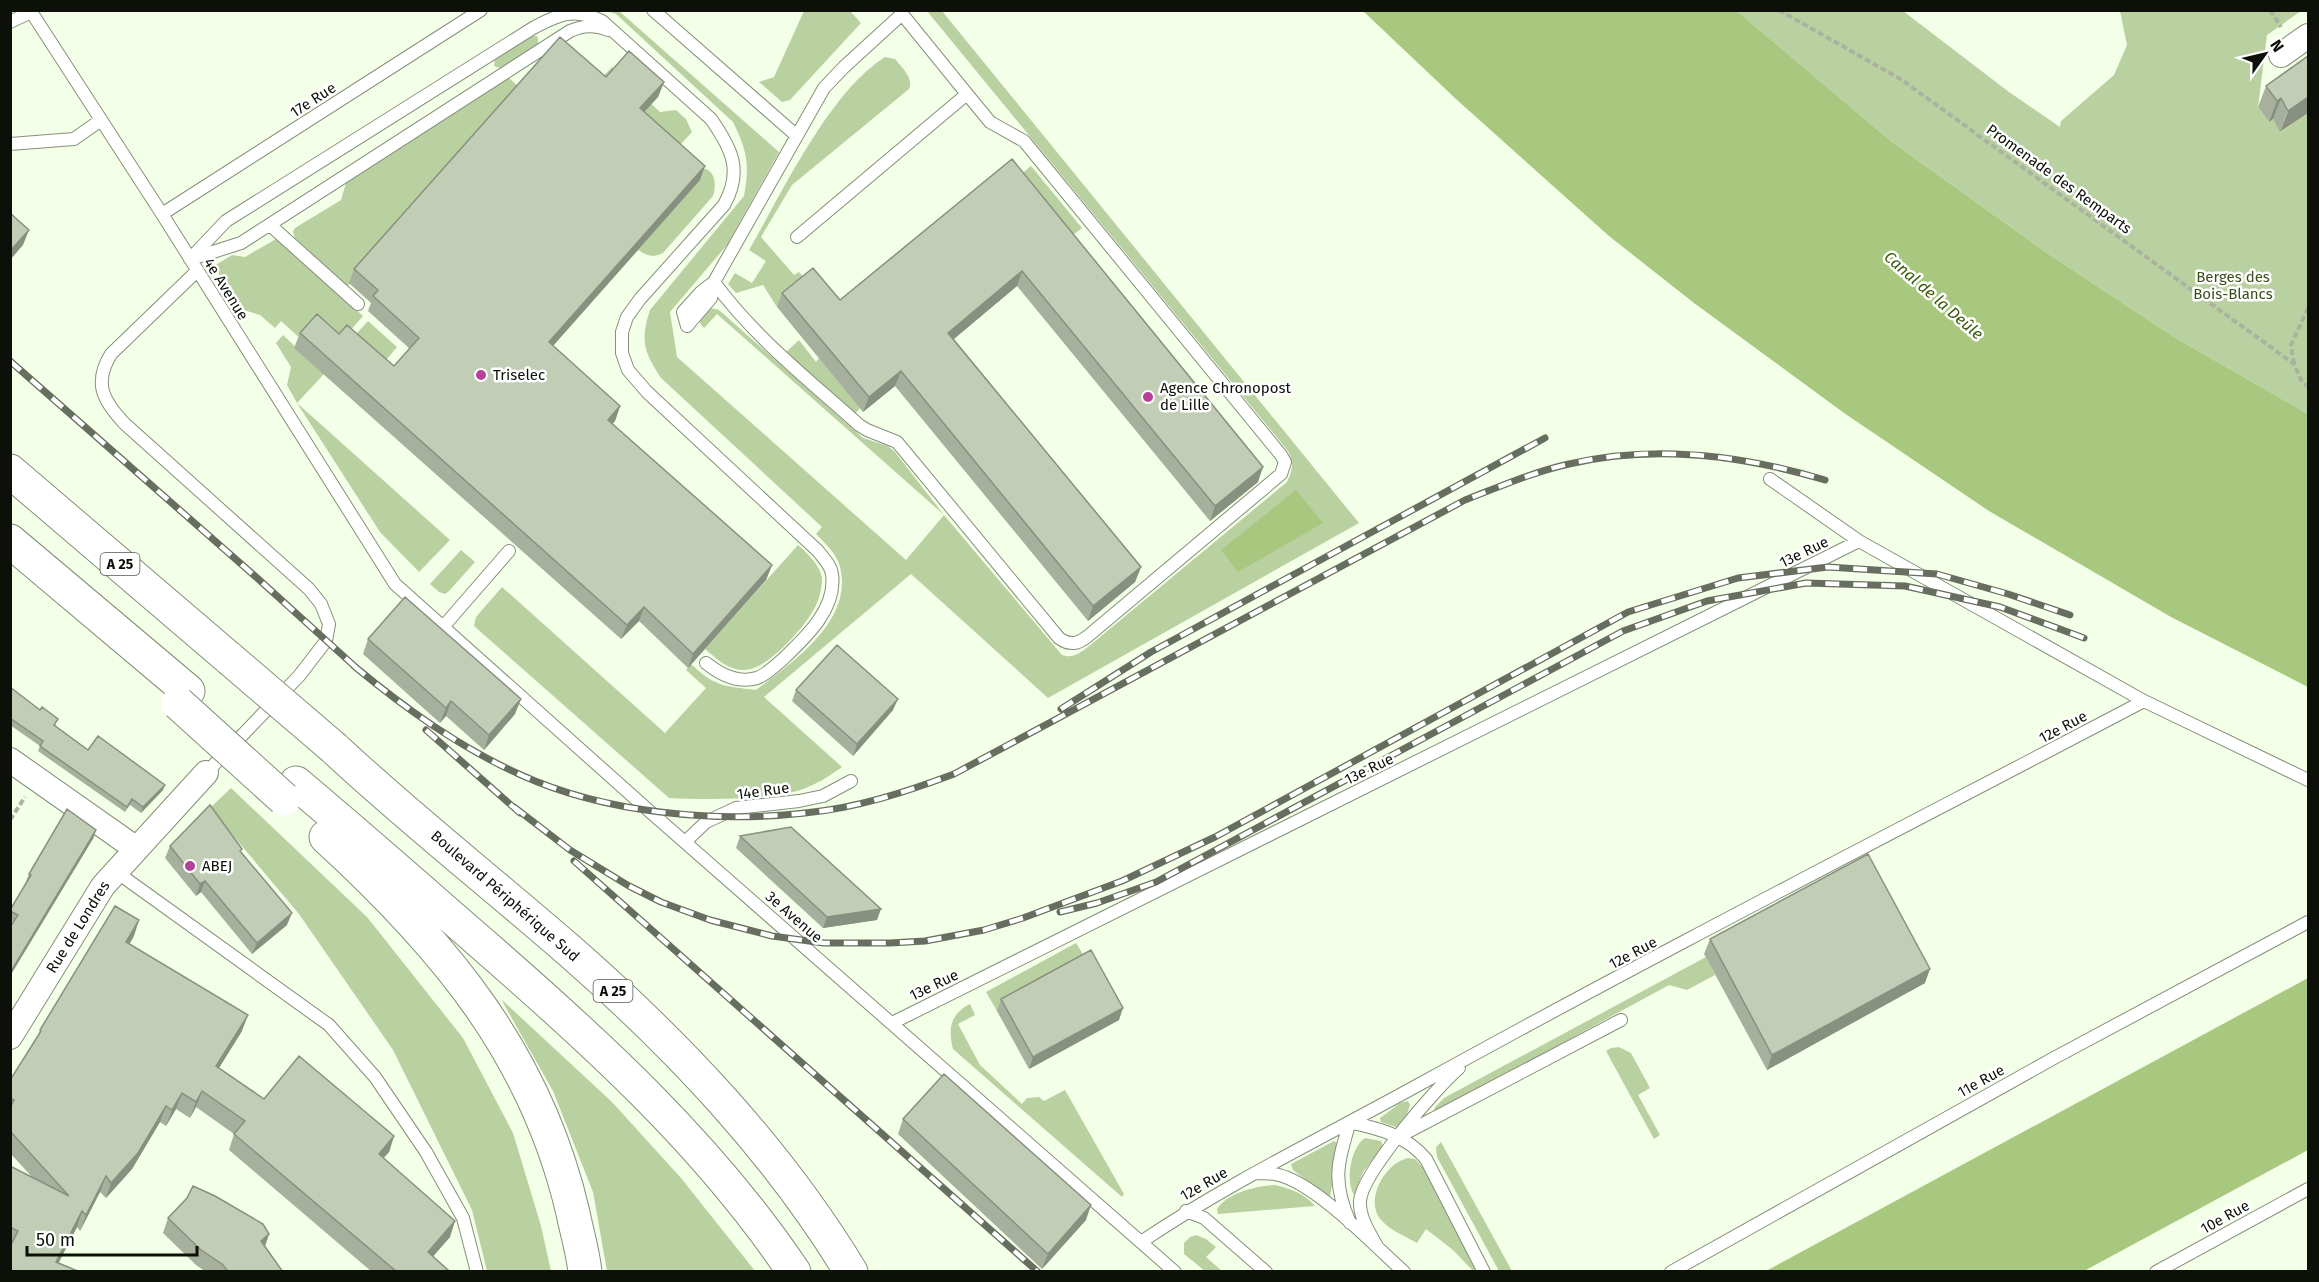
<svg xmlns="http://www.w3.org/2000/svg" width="2319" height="1282" font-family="'Fira Sans',sans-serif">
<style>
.green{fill:#b9d0a0}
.water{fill:#a7c87e}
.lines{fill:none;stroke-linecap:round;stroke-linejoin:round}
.service-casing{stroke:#858f7a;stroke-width:14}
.minor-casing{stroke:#858f7a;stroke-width:26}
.motorway-casing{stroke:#858f7a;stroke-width:35}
.path{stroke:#a9b3a0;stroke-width:4;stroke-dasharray:6 3;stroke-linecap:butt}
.service{stroke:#fff;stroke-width:12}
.minor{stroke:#fff;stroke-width:24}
.motorway{stroke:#fff;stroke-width:33}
.rail-casing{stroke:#676e60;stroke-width:7}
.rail{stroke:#fff;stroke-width:4.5;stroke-dasharray:14;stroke-linecap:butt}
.motorway-bridge-casing{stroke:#858f7a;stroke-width:35;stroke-linecap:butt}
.motorway-bridge{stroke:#fff;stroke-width:33}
.wall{fill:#a7b09d}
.shaded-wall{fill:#88907f}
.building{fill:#c2cdb6;stroke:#88907f;stroke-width:1.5}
.poi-dot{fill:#b54199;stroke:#fff;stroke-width:2}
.labels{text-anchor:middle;stroke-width:5;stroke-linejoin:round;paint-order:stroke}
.shield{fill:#fff;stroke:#555852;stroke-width:1.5}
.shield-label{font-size:14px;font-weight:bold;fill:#0c1008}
.street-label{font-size:15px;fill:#0c1008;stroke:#fff}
.park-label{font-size:15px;fill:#394e1a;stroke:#fff}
.poi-label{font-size:15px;fill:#0c1008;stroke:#fff;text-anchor:start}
.water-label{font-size:16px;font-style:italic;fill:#3d5a08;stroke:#fff}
</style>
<rect width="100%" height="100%" fill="#f3ffe7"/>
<path class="green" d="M607,11H619L779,152L727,245L670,312L677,357L906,560L944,515L717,314L704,328L700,323L701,319L710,308L719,310L863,438L888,446L895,452L944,515L1062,655C1073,659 1079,653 1088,647L1287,482C1293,469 1294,463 1288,451L927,11H942L1359,523L1048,698L911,574L764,697L842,767C828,777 814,786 797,791C763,800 705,800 669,798L474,626L476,617L502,587L665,733L706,688L686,670L691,664C715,687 724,686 756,690C791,663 854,621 840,567C837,554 825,543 816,534L822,527L661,378C644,352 640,341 650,310L744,196C750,164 747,151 733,122L616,14Z
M804,11H850L861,23L790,100L782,102L759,82L774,77Z
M1737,11H1903L2009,92L2060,127L2061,121L2114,75L2127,45L2120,11H2301L2267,35L2258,107L2269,122L2273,119L2281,132L2308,113V414L2174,337L2047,253L1892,142Z
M532,35L538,37V44L500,68L494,66L495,59Z
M885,57L895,59C902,68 914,78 909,89L792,185L761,237L794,275L799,272L808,282L777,307L763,285L736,293L728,284L735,273L752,283L766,261L749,250C782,193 829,92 885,57Z
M612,67L660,112L676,110L686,119L692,132L671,155L594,86Z
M509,78L521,89L347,287L295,238L293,232L295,228L341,200L346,183Z
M1031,166L1082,228L1063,243L1013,181Z
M700,168C715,168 717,184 713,196L663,253C652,258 648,256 638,250L699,181Z
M276,239L363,316L334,349L302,340L281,321L275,328L260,315L240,309L214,266L232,255L245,257Z
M368,321L397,347L386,360L347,344Z
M283,335L324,374L297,403L450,540L419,572L380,532L297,403L287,385L291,367L276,343Z
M799,340L816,362L819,358L860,408L855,414L786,352Z
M798,545C807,553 821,566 822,579C822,590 818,605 811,614C800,632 767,669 745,670C729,671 717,659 705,649Z
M461,550L475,562L449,591L445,594L439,592L430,584Z
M231,788L367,917L463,1038L513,1133L541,1226L551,1271H487L472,1210L393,1050L299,914L210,808Z
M1076,943L1087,961L997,1011L986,992Z
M1706,957L1715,975L1687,990L1669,985L1433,1113L1435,1107L1444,1098Z
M501,999L612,1102L681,1178L755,1271H607L593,1192L553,1091Z
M970,1004L975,1015L958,1024L980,1065L1022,1104L1027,1098L1039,1097L1044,1101L1065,1090L1124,1194L1122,1197L953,1049C948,1029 950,1014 970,1004Z
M1619,1047L1631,1053L1650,1088L1638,1095L1660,1135L1654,1139L1606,1051L1611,1048Z
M1408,1101L1410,1105L1405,1120L1399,1128L1381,1122L1380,1118L1400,1103Z
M1365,1138L1381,1141L1383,1146L1363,1172L1354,1195C1345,1181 1351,1147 1365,1138Z
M1334,1141L1338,1144L1330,1198L1293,1170L1291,1164Z
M1441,1142L1512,1271H1499L1437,1157L1436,1147Z
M1408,1158L1415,1159L1422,1166L1479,1271H1473L1453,1250L1426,1229L1417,1243C1405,1236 1391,1231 1381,1220C1364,1200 1385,1163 1408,1158Z
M1275,1185C1291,1189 1304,1193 1315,1206L1218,1214L1217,1209C1228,1192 1257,1186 1275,1185Z
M1196,1235L1206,1239L1216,1247L1206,1257L1222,1271H1205L1184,1254V1243L1190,1237Z"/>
<path class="water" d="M1363,11H1737L1892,142L2047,253L2174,337L2308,414V687L2171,617L1989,511L1844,413L1694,303L1609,236L1456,99Z
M1296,490L1323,523L1238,572L1221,550Z
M2308,978V1150L2084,1271H1766Z"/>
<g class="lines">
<g class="service-casing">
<path id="service" d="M30,10L162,214L395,584L647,809L1175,1272
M653,10L797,136
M10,22L31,12
M10,144L74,139L101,120
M162,214L481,10
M270,225L358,304
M190,259L226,221L533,28C559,14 574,7 602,21L711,119C732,149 743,171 724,205L640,299L627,317L622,332V353L628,370L647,392L818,551C823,558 831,565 832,574C837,609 805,638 783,659C776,665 766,675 757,678C738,684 721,675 706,663
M191,259L241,243L570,31C584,25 594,25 608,30
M197,271L111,354C93,383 103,401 125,424L309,589L321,604L329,624L326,641L299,676L206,773
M714,282C754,337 809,380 859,425L867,430L897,442L1059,638C1070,646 1078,644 1088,636L1281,474L1285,462L1281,455L1024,141L990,122L967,94
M687,326L711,298L714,282L824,88L844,67L902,14L967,94L797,237
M687,326L683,312L701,292L714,282
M1770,479L1859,541L2144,701L2308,780
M443,627L509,551
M685,842L706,822L736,808L799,801L823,796L851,781
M115,871L329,1025L375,1077L426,1152L463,1218L477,1272
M892,1023L1859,541
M1400,1136L1621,1020
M1256,1173C1263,1173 1272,1173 1279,1175C1316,1184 1374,1245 1404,1272
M1186,1211L1204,1218L1266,1272
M1350,1223C1332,1182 1337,1163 1350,1122C1380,1129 1406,1135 1426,1159L1484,1272
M1141,1242C1230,1182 1326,1136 1420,1084C1659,952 1902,828 2144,701
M1378,1248C1371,1235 1359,1218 1360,1201C1362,1173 1436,1088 1459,1068
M1671,1272L2054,1058L2308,922
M2156,1272L2308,1189"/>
</g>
<g class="minor-casing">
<path id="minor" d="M2281,55L2308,36
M10,760L135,848
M10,1037L103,886L206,773"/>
</g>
<g class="motorway-casing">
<path id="motorway" d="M10,471L230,659
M10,541L188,691
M334,748C410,819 493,884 571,952C678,1046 777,1150 851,1272
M296,783C358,835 418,888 479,941C594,1041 708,1144 794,1272
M326,837C444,945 536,1054 573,1213C577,1233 583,1252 585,1272"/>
</g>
<path class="path" d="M1779,10L1902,80L2294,364L2301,380L2308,387
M2270,10L2281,27
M2294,364L2291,345L2308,308
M10,820L25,797"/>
<use href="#service" class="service"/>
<use href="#minor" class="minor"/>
<use href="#motorway" class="motorway"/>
<g class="rail-casing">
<path id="rail" d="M10,361L256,577L361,672
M354,666C406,709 459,747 521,775C605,813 714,823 805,813C857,808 906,792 954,774L1465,500C1499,487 1533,472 1569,464C1654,444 1742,455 1825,480
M1061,709L1151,652L1545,438
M426,730L520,813
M514,807L570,850L629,886L661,902L710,920L772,936L824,943H890L925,941L984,930L1023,918L1122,881L1215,837L1628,612L1738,578L1828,567L1937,574L2008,594L2070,615
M574,861L1038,1272
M1060,912L1097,903L1156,882L1623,631L1707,601L1806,583L1905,586L2000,607L2084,638"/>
</g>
<use href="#rail" class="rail"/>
<g class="motorway-bridge-casing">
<path id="motorway-bridge" d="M230,659L334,748
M178,703L284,799"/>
</g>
<use href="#motorway-bridge" class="motorway-bridge"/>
</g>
<path class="wall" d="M2308,56L2280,132L2273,119L2269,122L2258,107L2266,86Z
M664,82L658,97L644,112L700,180L553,346L620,406L615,421L612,424L772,565L766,580L688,668L639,621L621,639L294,348L300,333L339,334L394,366L410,349L368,311L371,303L349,283L354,269Z
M1012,159L1258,482L1210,521L1017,286L954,339L1141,567L1135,582L1088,621L895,386L863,412L777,307L782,293L840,300Z
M368,639L515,714L484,750L446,716L440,723L363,654Z
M10,687L56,725L55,726L88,750L163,790L141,813L130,805L125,812L38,751L40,746L10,725Z
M796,690L893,710L853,756L792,701Z
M740,836L877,920L823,928L736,848Z
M94,837L10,976V927L14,922L10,920V910L28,881H26L29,874Z
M170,846L241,852L287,925L252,954L201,892L196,896L165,858Z
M134,936L129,944L242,1031L219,1068L264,1099L394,1136L389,1152L383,1158L450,1237L433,1256L448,1272H372L229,1150L234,1134L196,1107L190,1118L176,1109L166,1126L160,1122L132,1169L106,1198L100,1192L80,1231L77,1227L58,1263L10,1272V1166L33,1178L10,1153V1082L37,1038L40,1030Z
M1710,939L1925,983L1767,1070L1704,954Z
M1001,999L1119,1020L1029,1069L997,1011Z
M903,1119L1086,1220L1042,1269L898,1134Z
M168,1218L269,1234L265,1246L283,1272H206L196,1265L163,1233Z"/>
<path class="shaded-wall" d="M664,82L658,97L634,123L640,108Z
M2308,97V113L2280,132L2288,111Z
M2281,98L2273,119L2269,122L2277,101Z
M705,166L700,180L543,357L549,342Z
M29,230L23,245L10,260V251Z
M1022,271L1017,286L943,348L948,333Z
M901,371L895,386L863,412L869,397Z
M620,406L615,421L602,435L608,420Z
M1263,467L1258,482L1210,521L1215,506Z
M772,565L766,580L688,668L693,654Z
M1141,567L1135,582L1088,621L1093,606Z
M644,607L639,621L621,639L627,625Z
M521,699L515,714L484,750L489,735Z
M898,699L893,710L853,756L857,744Z
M451,701L446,716L440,723L446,708Z
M165,785L163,790L141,813L143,807Z
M96,830L94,837L10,976V973Z
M205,881L201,892L196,896L200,884Z
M881,909L877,920L823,928L827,917Z
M292,913L287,925L252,954L257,943Z
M139,920L134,936L121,958L126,942Z
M1930,969L1925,983L1767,1070L1772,1055Z
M1123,1008L1119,1020L1029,1069L1033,1057Z
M248,1015L242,1031L210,1082L216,1066Z
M202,1091L196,1107L190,1118L196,1102Z
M182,1093L176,1109L166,1126L172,1110Z
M166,1106L160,1122L132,1169L106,1198L111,1183Z
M394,1136L389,1152L373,1170L379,1154Z
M106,1176L100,1192L80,1231L86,1215Z
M1091,1205L1086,1220L1042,1269L1048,1254Z
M82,1211L77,1227L54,1272L56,1262Z
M455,1221L450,1237L423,1268L428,1252Z
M269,1234L264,1249L261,1241Z"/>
<path class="building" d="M560,37L606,77L629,51L664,82L640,108L705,166L549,342L620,406L608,420L772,565L693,654L644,607L627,625L300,333L317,314L339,334L347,325L394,366L419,338L373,296L378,290L354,269Z
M2308,56V97L2288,111L2281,98L2277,101L2266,86Z
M1012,159L1263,467L1215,506L1022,271L948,333L1141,567L1093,606L901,371L869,397L782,293L813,268L840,300Z
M10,213L29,230L10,251Z
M405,597L521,699L489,735L451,701L446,708L368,639Z
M837,645L898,699L857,744L796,690Z
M10,687L40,710L42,707L58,719L54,725L88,750L98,736L165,785L143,807L132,799L127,807L40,746L43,741L10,718Z
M210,805L242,849L240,851L292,913L257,943L205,881L200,884L170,846Z
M67,809L96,830L10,973V927L18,915L10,911V910L31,875L29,874Z
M791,827L881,909L827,917L740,836Z
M1868,854L1930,969L1772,1055L1710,939Z
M115,906L139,920L126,942L248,1015L216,1066L264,1099L299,1056L394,1136L379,1154L455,1221L428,1252L448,1270L447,1272H397L234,1134L245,1121L202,1091L196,1102L182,1093L172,1110L166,1106L138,1153L111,1183L106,1176L86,1215L82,1211L56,1262L80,1272H10V1247L18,1231L10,1227V1166L69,1196L10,1131V1108L14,1100L10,1098V1082L12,1077L41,1031L40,1030Z
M1091,950L1123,1008L1033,1057L1001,999Z
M944,1074L1091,1205L1048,1254L903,1119Z
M193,1186L215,1196L263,1224L269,1234L261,1241L283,1272H229L222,1264L201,1250L168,1218L187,1198Z"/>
<g class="poi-dot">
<circle cx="481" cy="375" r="6"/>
<circle cx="1148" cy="397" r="6"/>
<circle cx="190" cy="866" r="6"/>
</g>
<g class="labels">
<g class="shield">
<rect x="100.5" y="553" width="39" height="22" rx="4.5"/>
<rect x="593.5" y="980" width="39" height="22" rx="4.5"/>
</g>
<g class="shield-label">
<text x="120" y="569">A 25</text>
<text x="613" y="996">A 25</text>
</g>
<g class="street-label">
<text transform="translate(313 100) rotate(-33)" y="5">17e Rue</text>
<text transform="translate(2059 179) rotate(36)" y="5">Promenade des Remparts</text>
<text transform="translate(226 289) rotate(58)" y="5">4e Avenue</text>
<text transform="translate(1804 552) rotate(-26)" y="5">13e Rue</text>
<text transform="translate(2063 727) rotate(-28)" y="5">12e Rue</text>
<text transform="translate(1369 769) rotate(-26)" y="5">13e Rue</text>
<text transform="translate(763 791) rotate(-8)" y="5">14e Rue</text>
<text transform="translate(505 896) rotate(41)" y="5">Boulevard Périphérique Sud</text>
<text transform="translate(794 917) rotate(41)" y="5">3e Avenue</text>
<text transform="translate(78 927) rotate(-58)" y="5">Rue de Londres</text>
<text transform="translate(1633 953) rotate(-28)" y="5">12e Rue</text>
<text transform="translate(934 985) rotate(-26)" y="5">13e Rue</text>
<text transform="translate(1981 1081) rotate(-29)" y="5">11e Rue</text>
<text transform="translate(1204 1184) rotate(-30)" y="5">12e Rue</text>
<text transform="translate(2225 1217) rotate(-29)" y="5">10e Rue</text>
</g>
<g class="park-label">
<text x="2233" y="282">Berges des<tspan x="2233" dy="17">Bois-Blancs</tspan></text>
</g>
<g class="poi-label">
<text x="493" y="380">Triselec</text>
<text x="1160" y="393">Agence Chronopost<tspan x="1160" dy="17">de Lille</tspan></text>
<text x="202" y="871">ABEJ</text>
</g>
<g class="water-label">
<text transform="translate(1934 295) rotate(41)" y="6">Canal de la Deûle</text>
</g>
</g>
<rect width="2319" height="1282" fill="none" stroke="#0c1008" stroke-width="24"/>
<g transform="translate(2265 54) rotate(56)" stroke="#ffffff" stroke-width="4.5" paint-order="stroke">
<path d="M0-4.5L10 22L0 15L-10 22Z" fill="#0c1008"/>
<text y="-9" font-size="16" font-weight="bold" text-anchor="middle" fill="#0c1008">N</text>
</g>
<path d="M27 1246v9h170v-9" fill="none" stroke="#0c1008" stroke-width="3"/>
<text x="36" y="1246" font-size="18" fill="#0c1008" stroke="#ffffff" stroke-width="4.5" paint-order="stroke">50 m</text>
</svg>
